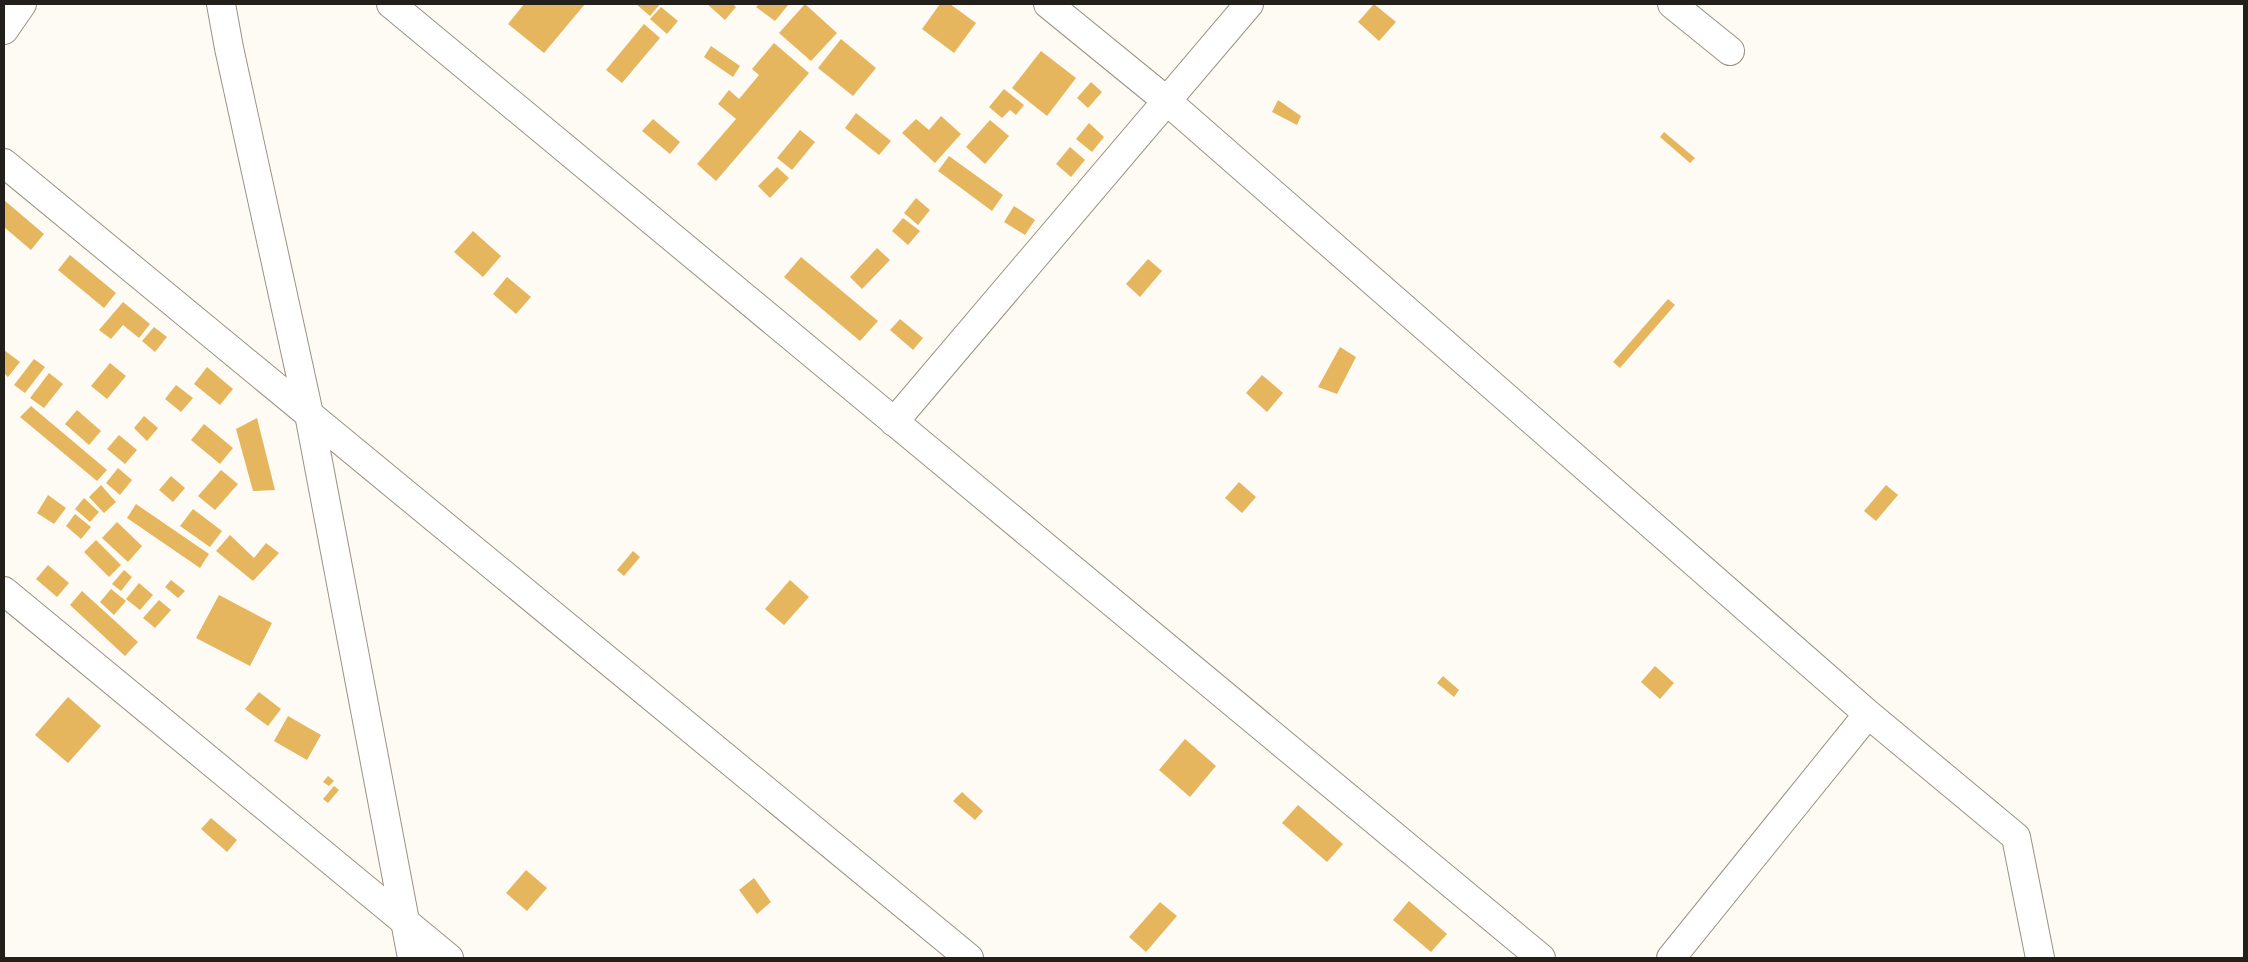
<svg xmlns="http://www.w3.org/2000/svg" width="2248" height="962" font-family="Rubik,sans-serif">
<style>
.building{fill:#e5b65e}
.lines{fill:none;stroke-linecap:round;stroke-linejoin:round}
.minor-casing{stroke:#9b9284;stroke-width:30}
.minor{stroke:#fff;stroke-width:28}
</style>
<rect width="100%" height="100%" fill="#fefbf4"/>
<path class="building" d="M524,4H585L544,53L508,24Z
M636,4H660L650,16Z
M707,4H733L736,7L725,20Z
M759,4H789L775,21L756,7Z
M805,4L837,33L811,61L779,33Z
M940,4H950L976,23L954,53L922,29Z
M1374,4L1396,22L1379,41L1358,22Z
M661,7L678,21L667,34L650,19Z
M644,24L660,38L622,83L606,70Z
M841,39L876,68L853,96L818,68Z
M774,43L809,73L716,181L697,164L736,119L718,104L729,90L739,99L759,75L752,69Z
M711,46L740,66L733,77L704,57Z
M1041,51L1076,78L1047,116L1012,88Z
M1091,82L1102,92L1088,108L1077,98Z
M1004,89L1024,105L1016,115L1010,110L1002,118L989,107Z
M1278,100L1301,116L1297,125L1272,112Z
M856,113L891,141L879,155L845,128Z
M941,116L961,134L935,163L902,133L916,119L929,130Z
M653,119L680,142L670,154L642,131Z
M990,120L1009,136L985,164L966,147Z
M1089,123L1104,137L1092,152L1076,139Z
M800,130L815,142L792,170L777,158Z
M1664,132L1695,158L1690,163L1660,137Z
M1070,147L1085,160L1071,177L1056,164Z
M949,156L1003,195L992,211L938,171Z
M777,167L789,178L770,198L758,186Z
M916,198L930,210L918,225L904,213Z
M4,200L44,234L31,250L4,227Z
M1014,206L1035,220L1025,235L1004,222Z
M903,218L920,231L908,245L892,231Z
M473,231L501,256L483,277L454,252Z
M877,248L890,260L862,289L850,277Z
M70,255L116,293L104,308L58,270Z
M801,257L878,321L860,341L784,277Z
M1148,259L1162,271L1140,297L1126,284Z
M507,277L531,297L516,314L493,294Z
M1668,299L1675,305L1620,368L1613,362Z
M123,302L150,324L139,338L123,325L111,339L99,330Z
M900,319L923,338L913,350L890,330Z
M154,327L167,337L155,352L142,341Z
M1340,347L1356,357L1337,394L1318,387Z
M4,350L20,362L8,377L4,373Z
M34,359L45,367L25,393L14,385Z
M110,363L126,376L107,399L91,386Z
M207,367L233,389L220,405L194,384Z
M49,373L63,384L44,408L30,398Z
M1262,375L1283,393L1267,412L1246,393Z
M176,385L193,398L181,412L165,399Z
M31,406L107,470L97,481L20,417Z
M77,410L101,431L89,445L65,424Z
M144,416L158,428L147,441L134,428Z
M257,418L275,490L253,491L236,429Z
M204,424L233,448L220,464L191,440Z
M119,435L137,450L125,464L107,449Z
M118,468L132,480L120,495L106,483Z
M221,470L238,484L215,510L198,496Z
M171,476L185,488L173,502L159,490Z
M1239,482L1256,497L1242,513L1225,498Z
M101,485L116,502L104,513L89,497Z
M1886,485L1898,495L1876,521L1864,511Z
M48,495L66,508L54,524L37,513Z
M84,498L99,512L90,522L75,509Z
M136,504L209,554L200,568L127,518Z
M193,509L222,531L210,547L180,526Z
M75,514L91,527L81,539L66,526Z
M117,522L142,546L128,562L102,538Z
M230,535L254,558L266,543L279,553L253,581L216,551Z
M96,540L121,565L109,577L84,552Z
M633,551L640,557L624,576L617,570Z
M48,565L69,583L57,597L36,579Z
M124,570L132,577L121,591L112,584Z
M171,580L185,591L178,598L165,587Z
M790,580L809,597L784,625L765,609Z
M139,583L153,595L140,610L126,599Z
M111,589L126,601L114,615L100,602Z
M82,591L138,642L125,656L70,605Z
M219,595L272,623L250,666L196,638Z
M159,600L171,610L155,628L143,618Z
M1655,666L1674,683L1660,699L1641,682Z
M1443,676L1459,690L1454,697L1437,683Z
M259,692L281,709L268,726L245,709Z
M68,697L101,726L68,763L35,735Z
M288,716L321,735L307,760L274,741Z
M1185,739L1216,766L1190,797L1159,770Z
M328,776L334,781L329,786L323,782Z
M334,786L339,790L328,803L323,799Z
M962,792L983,811L975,820L953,801Z
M1298,805L1343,844L1327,862L1282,823Z
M211,818L237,840L227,852L201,829Z
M526,870L547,888L527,911L506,893Z
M754,878L771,902L757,914L739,890Z
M1409,901L1447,934L1431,952L1393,920Z
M1160,902L1177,916L1146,952L1129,937Z"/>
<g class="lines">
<g class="minor-casing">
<path id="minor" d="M221,4L229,48L309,414L412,958
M391,4L1541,958
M1048,4L1167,101L1868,714L2016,837L2040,958
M1672,4L1730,51
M4,30L22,4
M4,163L969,958
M894,422L1249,4
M4,591L449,958
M1671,958L1868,714"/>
</g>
<use href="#minor" class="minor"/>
</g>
<rect width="2248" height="962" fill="none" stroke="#23201b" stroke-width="10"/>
</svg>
